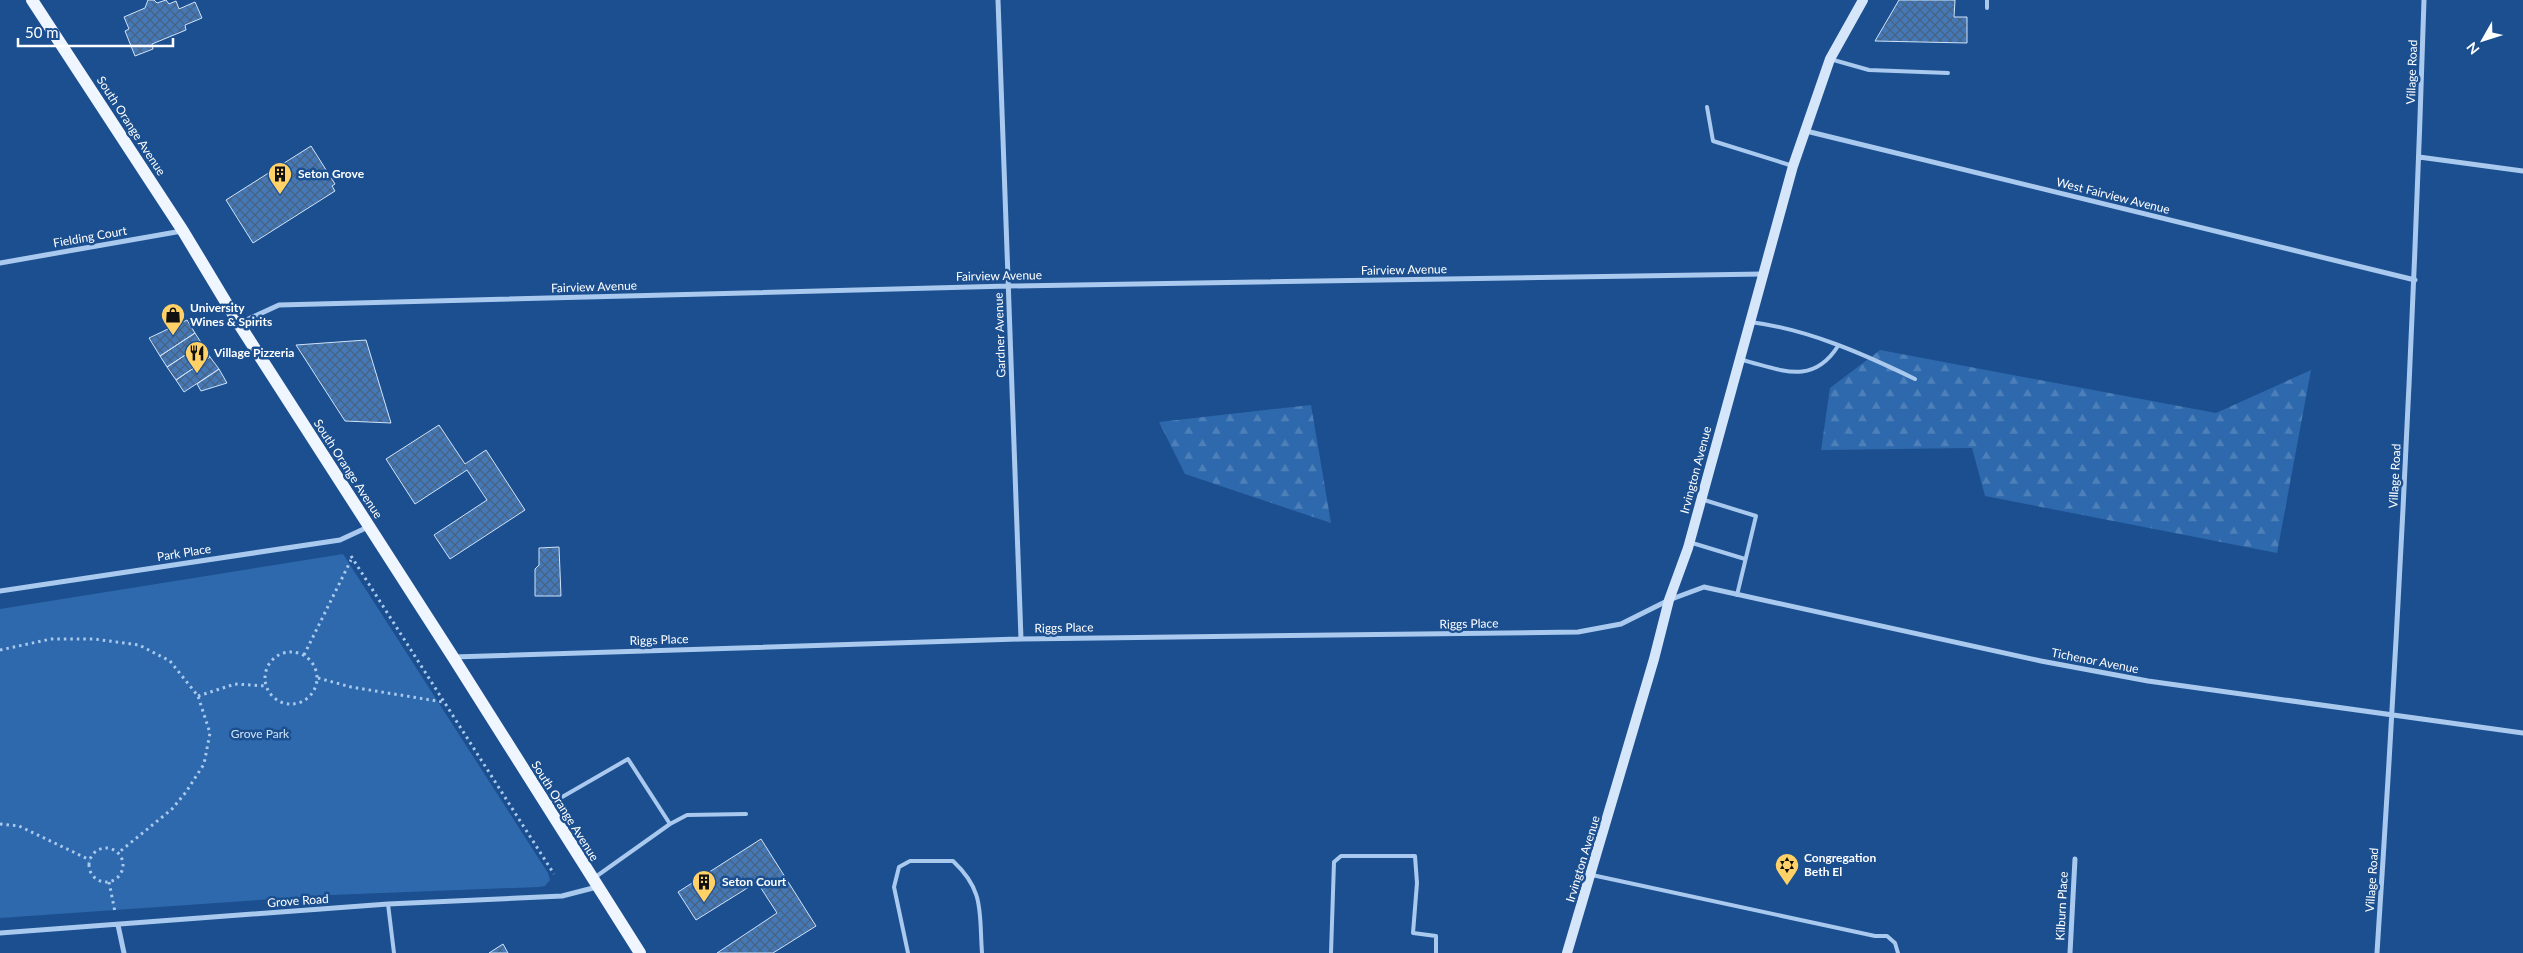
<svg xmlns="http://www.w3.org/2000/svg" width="2523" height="953" font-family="Lato,sans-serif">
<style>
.forest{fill:url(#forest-firs)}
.park{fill:#2e69ad}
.building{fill:url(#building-cross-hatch);stroke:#cfe3fa}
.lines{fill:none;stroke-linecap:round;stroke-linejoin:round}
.path{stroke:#a9c9ee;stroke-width:3;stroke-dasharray:2.5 4;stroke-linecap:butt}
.service{stroke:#a9c9ee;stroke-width:4}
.minor{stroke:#a9c9ee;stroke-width:5}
.secondary{stroke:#d6e6fa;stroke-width:10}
.primary{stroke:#f0f6ff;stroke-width:12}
.labels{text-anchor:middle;stroke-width:5;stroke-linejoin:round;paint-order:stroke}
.street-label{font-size:12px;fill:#fff;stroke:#1b4f8f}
.poi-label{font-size:12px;font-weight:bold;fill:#fff;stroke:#1b4f8f;text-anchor:start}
.park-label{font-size:12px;fill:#cfe3fa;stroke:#1b4f8f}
</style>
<defs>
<pattern id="forest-firs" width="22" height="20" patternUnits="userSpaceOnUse" patternTransform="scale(1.25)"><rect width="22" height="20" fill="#2e69ad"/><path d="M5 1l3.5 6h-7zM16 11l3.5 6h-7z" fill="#4d80b9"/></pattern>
<pattern id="building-cross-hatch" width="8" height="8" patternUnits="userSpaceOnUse" patternTransform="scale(1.25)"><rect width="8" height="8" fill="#4478b7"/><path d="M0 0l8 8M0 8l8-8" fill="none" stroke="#486282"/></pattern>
</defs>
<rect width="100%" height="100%" fill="#1b4f8f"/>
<path class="forest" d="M1880,350L2216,413L2311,370L2277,553L1985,496L1972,448L1821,450L1830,388Z
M1311,405L1331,523L1185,474L1159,422Z"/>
<path class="park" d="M343,554L548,873L550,880L545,886L539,887L331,895L0,918V609Z"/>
<path class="building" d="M148,0H154L157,3L166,0L169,4L176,1L179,9L195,2L202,18L185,25L186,30L152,44L153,49L135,56L125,31L129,29L124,17L145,8Z
M1899,0H1955L1954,17H1967V43L1875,41Z
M311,146L335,184L332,186L335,191L253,243L226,200Z
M187,320L195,333L160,356L149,338Z
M195,333L202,344L167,367L160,356Z
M366,340L391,423L345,421L296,345Z
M202,344L210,357L176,380L167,367Z
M210,357L219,369L184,392L176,380Z
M219,369L227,383L201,391L197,384Z
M439,425L465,464L486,450L525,510L450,559L434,535L487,500L467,470L415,504L386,459Z
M559,547L561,596H535V569L539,565V548Z
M761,839L816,926L773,953H717L777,913L757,882L696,920L678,892Z
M503,944L508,953H489Z"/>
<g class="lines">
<path class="path" d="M351,556L554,874
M0,650L51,639H94L139,645L170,661L198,696L210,733L204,764L186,792L172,809L118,853
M265 678a26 26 0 1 1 52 0a26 26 0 1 1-52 0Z
M304,655L351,560
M318,678L351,687L443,702
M198,696L235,684L266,686
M0,824L19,826L90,860
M89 865a17 17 0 1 1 34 0a17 17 0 1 1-34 0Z
M109,882L115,912"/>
<path class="service" d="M1987,8V0
M1830,59L1869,70L1948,73
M1707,107L1713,141L1793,166
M1750,322C1807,329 1864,354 1915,379
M1742,360C1780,369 1812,387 1838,346
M1701,499L1756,516L1737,595
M1689,542L1745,559
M550,804L628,759L670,824L594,878
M670,824L687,815L746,814
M1592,875L1875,936H1887L1895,943L1898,953
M388,904L394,953
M908,953L894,887L899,867L910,861H953C985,891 979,912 982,953
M1331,953L1334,862L1341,856H1415L1417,883L1413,933L1436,936V953"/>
<path class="minor" d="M998,0L1021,639
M1806,131L2415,280
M2419,157L2523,171
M0,263L182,231
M240,323L279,305L1009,286L1763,274
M0,591L340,540L368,527
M453,657L1021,639L1578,632L1621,624L1669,600L1704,587L2041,661L2148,681L2523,733
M118,925L124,953
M0,933L388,904L562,896L597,887
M2070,953L2075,859
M2377,953C2398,635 2414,318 2424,0"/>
<path class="secondary" d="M1567,953L1654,659L1669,600L1688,548L1793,166L1830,59L1863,0"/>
<path class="primary" d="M32,0L183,231L239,324L453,657L640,953"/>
</g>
<defs>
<g id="building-pin" transform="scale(1.25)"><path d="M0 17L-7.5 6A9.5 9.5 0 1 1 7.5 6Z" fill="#ffd166" stroke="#1b4f8f"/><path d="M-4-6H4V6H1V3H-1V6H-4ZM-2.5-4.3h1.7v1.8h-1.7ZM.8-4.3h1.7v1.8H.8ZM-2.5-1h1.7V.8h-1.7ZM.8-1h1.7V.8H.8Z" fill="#111"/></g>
<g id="shop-pin" transform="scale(1.25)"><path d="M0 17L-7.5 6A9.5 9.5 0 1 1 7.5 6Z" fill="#ffd166" stroke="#1b4f8f"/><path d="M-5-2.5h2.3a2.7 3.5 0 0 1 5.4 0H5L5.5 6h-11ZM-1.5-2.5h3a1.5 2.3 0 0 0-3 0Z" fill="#111"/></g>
<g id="restaurant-pin" transform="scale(1.25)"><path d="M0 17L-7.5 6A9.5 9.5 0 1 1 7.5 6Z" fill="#ffd166" stroke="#1b4f8f"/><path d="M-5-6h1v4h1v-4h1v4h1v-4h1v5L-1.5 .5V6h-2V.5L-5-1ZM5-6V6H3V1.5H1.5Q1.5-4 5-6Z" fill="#111"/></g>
<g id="synagogue-pin" transform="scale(1.25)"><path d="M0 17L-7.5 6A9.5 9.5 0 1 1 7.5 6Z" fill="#ffd166" stroke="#1b4f8f"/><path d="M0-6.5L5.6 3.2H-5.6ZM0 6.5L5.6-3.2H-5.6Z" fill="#111"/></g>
</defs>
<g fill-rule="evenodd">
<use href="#building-pin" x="280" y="174"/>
<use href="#shop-pin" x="173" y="315"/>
<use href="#restaurant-pin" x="197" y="353"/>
<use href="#synagogue-pin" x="1787" y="865"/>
<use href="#building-pin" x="704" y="882"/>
</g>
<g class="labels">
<g class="street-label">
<text transform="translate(2412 72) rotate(-88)" y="4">Village Road</text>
<text transform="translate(131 126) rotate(57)" y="4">South Orange Avenue</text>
<text transform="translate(2113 196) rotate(14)" y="4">West Fairview Avenue</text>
<text transform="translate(90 237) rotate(-10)" y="4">Fielding Court</text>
<text transform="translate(1404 270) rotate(-1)" y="4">Fairview Avenue</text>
<text transform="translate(999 276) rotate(-1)" y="4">Fairview Avenue</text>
<text transform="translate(594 287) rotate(-2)" y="4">Fairview Avenue</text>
<text transform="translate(1000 335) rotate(-92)" y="4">Gardner Avenue</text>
<text transform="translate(348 469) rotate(57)" y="4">South Orange Avenue</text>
<text transform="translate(1696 470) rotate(-75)" y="4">Irvington Avenue</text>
<text transform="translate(2395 476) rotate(-87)" y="4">Village Road</text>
<text transform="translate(184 553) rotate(-9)" y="4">Park Place</text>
<text transform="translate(1469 624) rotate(-1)" y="4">Riggs Place</text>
<text transform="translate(1064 628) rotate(-1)" y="4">Riggs Place</text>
<text transform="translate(659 640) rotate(-2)" y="4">Riggs Place</text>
<text transform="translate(2095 661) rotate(11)" y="4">Tichenor Avenue</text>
<text transform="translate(565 811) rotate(58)" y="4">South Orange Avenue</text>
<text transform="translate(1583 859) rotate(-73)" y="4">Irvington Avenue</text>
<text transform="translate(2372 880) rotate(-86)" y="4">Village Road</text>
<text transform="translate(298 901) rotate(-4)" y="4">Grove Road</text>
<text transform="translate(2062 906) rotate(-87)" y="4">Kilburn Place</text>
</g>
<g class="poi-label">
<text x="298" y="178">Seton Grove</text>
<text x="190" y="312">University<tspan x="190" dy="14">Wines &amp; Spirits</tspan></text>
<text x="214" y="357">Village Pizzeria</text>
<text x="1804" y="862">Congregation<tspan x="1804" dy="14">Beth El</tspan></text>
<text x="722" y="886">Seton Court</text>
</g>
<g class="park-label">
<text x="260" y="738">Grove Park</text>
</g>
</g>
<g transform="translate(2483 40) rotate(231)" stroke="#1b4f8f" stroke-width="4" paint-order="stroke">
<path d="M0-4L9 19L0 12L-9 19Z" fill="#ffffff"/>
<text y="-8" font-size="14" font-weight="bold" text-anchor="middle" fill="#ffffff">N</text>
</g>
<path d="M18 38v8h155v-8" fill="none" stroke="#ffffff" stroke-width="2.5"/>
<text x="25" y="38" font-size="15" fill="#ffffff" stroke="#1b4f8f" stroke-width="4" paint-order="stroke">50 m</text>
</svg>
